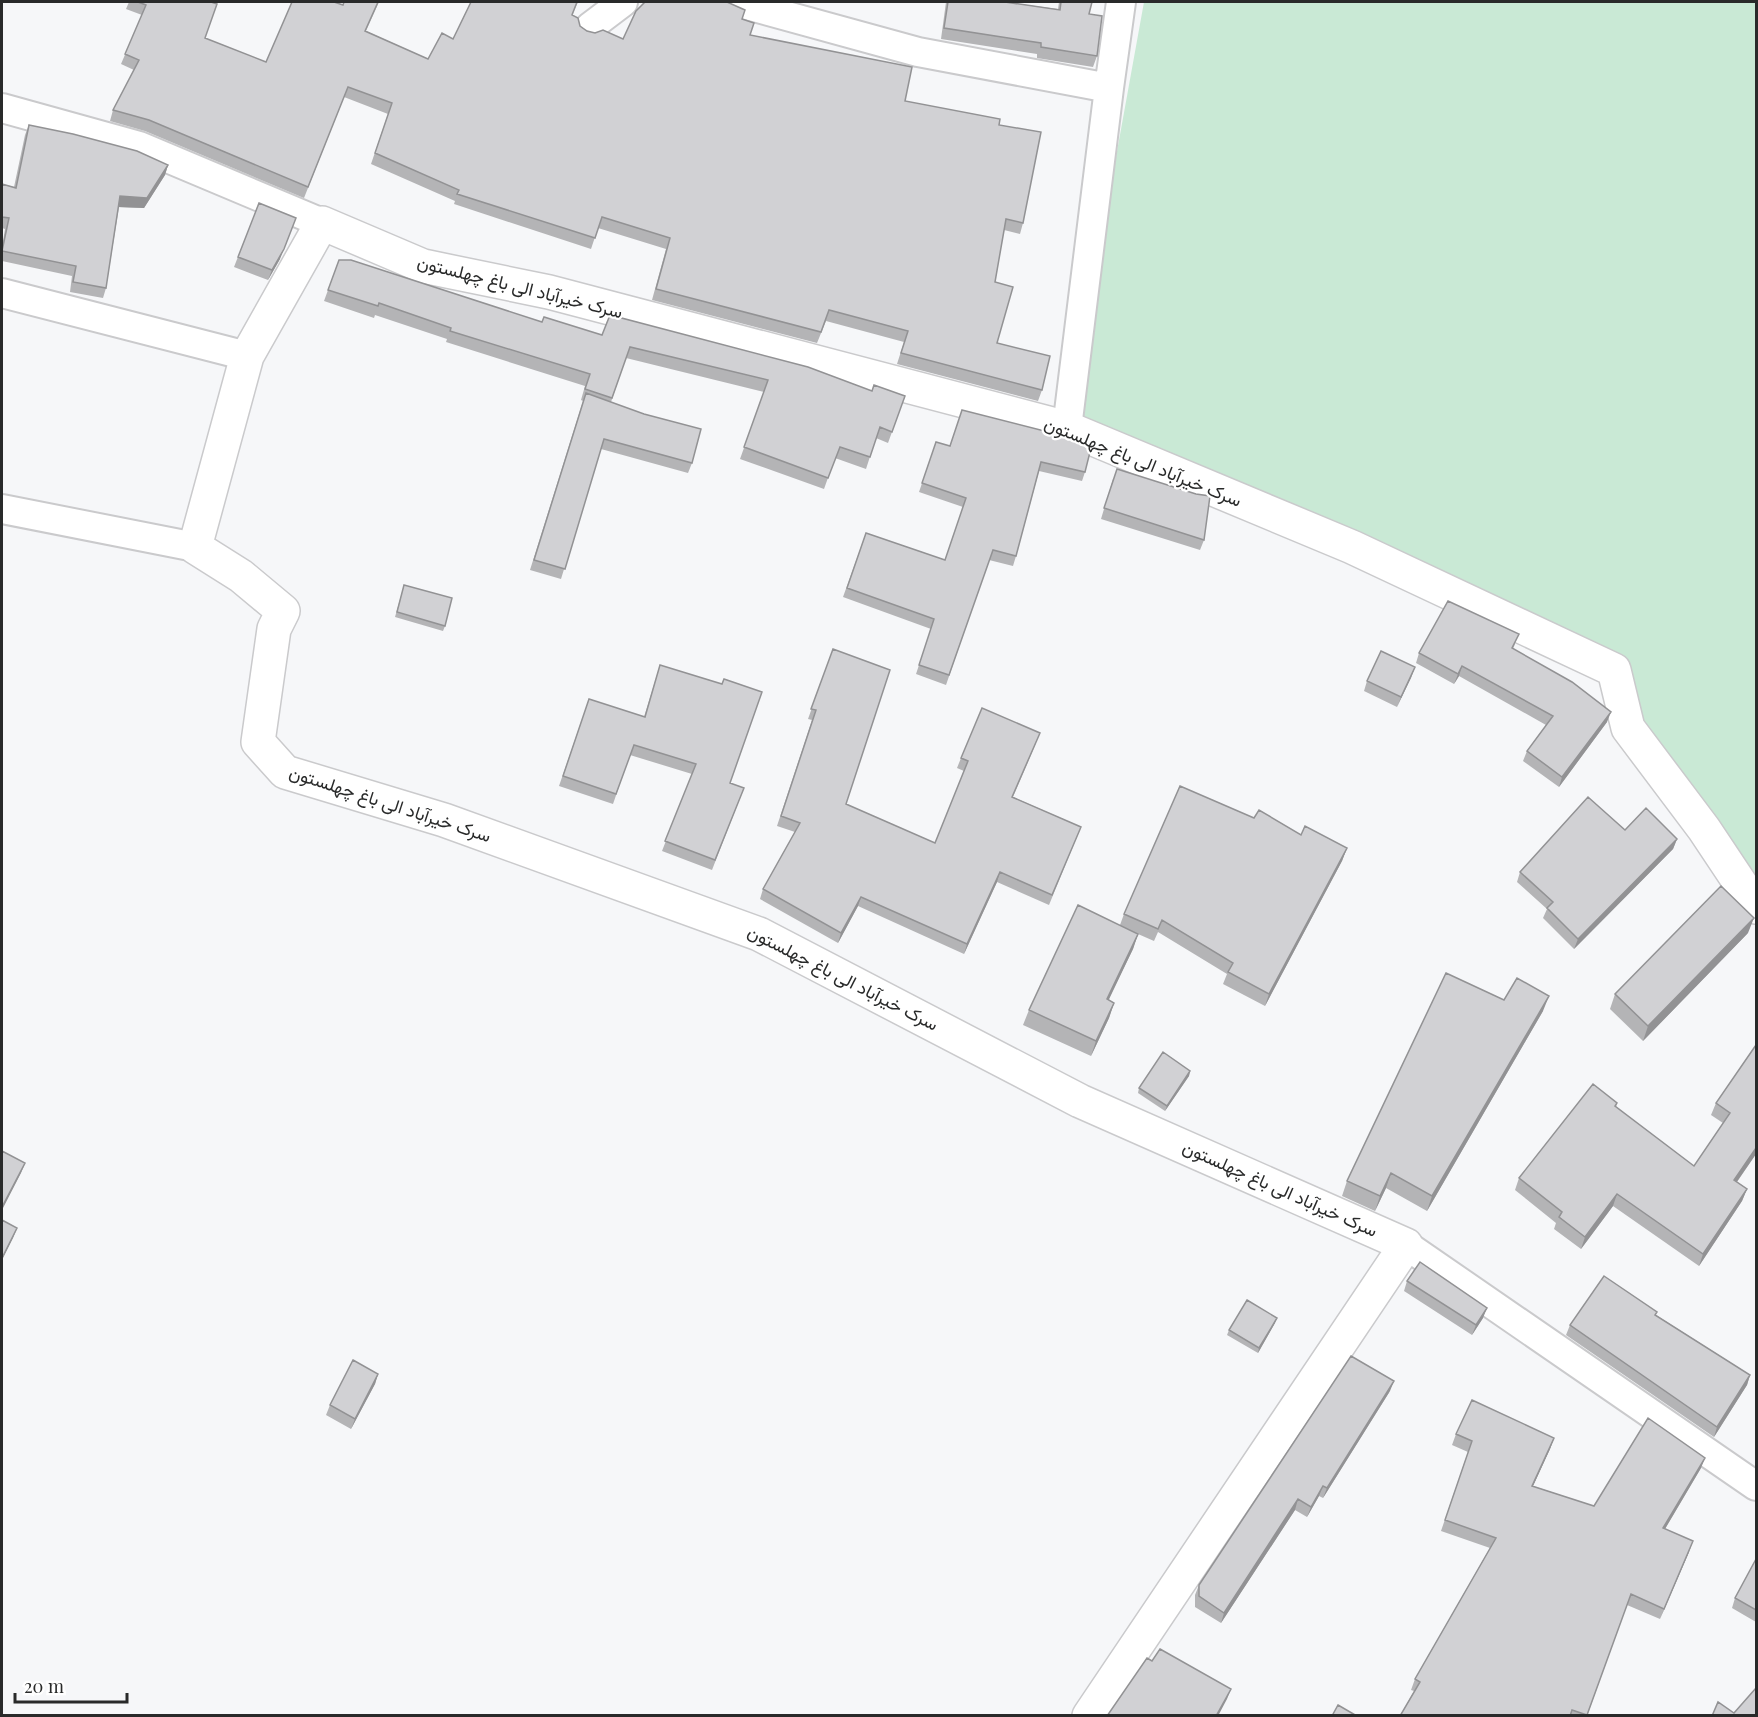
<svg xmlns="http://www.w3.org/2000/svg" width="1758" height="1717" font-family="'Playfair Display',Vazirmatn,serif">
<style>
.green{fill:#c9e9d5}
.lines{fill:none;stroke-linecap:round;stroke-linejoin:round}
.street-casing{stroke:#cacacc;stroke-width:32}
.secondary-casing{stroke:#cacacc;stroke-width:36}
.street{stroke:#fff;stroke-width:28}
.secondary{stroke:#fff;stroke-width:33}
.wall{fill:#b4b4b6}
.shaded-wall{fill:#929294}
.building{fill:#d1d1d4;stroke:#929294;stroke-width:1.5}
.labels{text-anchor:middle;stroke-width:4.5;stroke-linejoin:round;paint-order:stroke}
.street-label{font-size:18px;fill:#292a2a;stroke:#fff}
</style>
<rect width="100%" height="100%" fill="#f6f7f9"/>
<path class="green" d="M1144,2H1756V907L1704,829L1614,670L1067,428Z"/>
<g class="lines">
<g class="street-casing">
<path id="street" d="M736,2L918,52L1109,88
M590,27L623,2
M2,108L139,146L322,223
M2,293L247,356
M1067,428L1109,88L1121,2
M2,509L195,547
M1406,1245L1756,1486"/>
</g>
<g class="secondary-casing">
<path id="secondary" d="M1089,1716L1406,1245L1080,1101L759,934L444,820L285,772L258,742L274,629L283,611L241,576L195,547L247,356L322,223L423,266L549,292L1067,428L1352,547L1614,670L1628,728L1704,829L1756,907"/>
</g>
<use href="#street" class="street"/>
<use href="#secondary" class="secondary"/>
</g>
<path class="wall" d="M129,2H211L205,38L266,62L343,5L344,2H379L366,31L428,59L453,39L471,2H578L572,15L580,26L587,31L623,39L742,19L750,35L905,101L999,125L1023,223L1020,234L1004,230L995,282L997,343L1042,390L1038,401L897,364L904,342L826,321L817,343L652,300L666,249L598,228L591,249L454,204L455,201L371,164L388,114L344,97L304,198L145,131L110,121L113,110L134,70L121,64L142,15L126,9Z
M946,2H1005L1058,9L1059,2H1092L1089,14L1097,56L1093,67L1037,58V54L941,39Z
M29,125L168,165L165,175L144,208L119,207L106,288L103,298L70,292L72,276L2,261V247L5,229L2,228V184L14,187L25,135Z
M259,203L280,259L268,280L234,267Z
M339,260L542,322L872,391L905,396L888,443L876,438L866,469L835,458L824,489L740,459L764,392L626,358L611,402L692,463L688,473L601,449L561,579L530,570L583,401L581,400L585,386L446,342L447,339L375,315L374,318L324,301Z
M962,410L1085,472L1082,481L1039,471L1016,556L1013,566L989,560L946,685L916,674L931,629L843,597L866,533L945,560L963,507L919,492L936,442L950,446Z
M1113,479L1204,540L1200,550L1101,519Z
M404,585L445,626L443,631L395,617Z
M1515,644L1513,649L1607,722L1559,787L1523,761L1527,751L1546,725L1459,676L1454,684L1416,663L1419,653Z
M833,649L846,804L935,843L964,771L957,768L961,758L1036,743L1013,797L1081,827L1049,905L997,882L964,954L858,906L838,943L760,899L763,889L795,832L777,826L812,720L808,719Z
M660,665L730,783L744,788L712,870L662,851L692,774L630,755L613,804L559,786L589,699L644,717Z
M1415,667L1397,707L1364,691L1367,681Z
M1254,818L1301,835L1347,848L1342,861L1265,1006L1223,984L1227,974L1158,932L1154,941L1138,934L1133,949L1108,1000L1114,1003L1109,1018L1091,1056L1023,1025L1029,1010L1120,925L1124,914Z
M1625,830L1677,839L1673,849L1574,949L1543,918L1547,909L1517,882L1520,872Z
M1748,933L1643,1041L1610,1009L1615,994Z
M1504,1000L1543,1011L1427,1211L1386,1188L1375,1211L1342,1196L1347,1181Z
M1756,1045V1154L1737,1182L1747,1189L1742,1201L1699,1266L1613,1206L1581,1249L1554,1229L1556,1223L1515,1190L1519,1178L1617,1103L1616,1107L1694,1166L1723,1123L1711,1115L1716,1103Z
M1190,1071L1189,1076L1165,1111L1138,1093L1139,1088Z
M1407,1281L1483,1318L1472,1335L1404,1291Z
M1656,1315L1750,1375L1747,1385L1714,1437L1566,1335L1570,1325Z
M1275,1323L1258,1353L1227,1335L1229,1330Z
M378,1374L375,1384L351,1429L326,1415L330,1405Z
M1390,1391L1323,1498L1319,1496L1307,1517L1295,1510L1221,1623L1195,1607V1595L1199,1585Z
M1456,1434L1554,1438L1550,1449L1533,1486L1594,1506L1701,1468L1665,1529L1689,1552L1660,1619L1627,1605L1587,1716H1400L1414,1691L1411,1690L1415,1679L1490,1548L1441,1531L1468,1452L1452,1445Z
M1756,1559V1622L1732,1608L1735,1598Z"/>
<path class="shaded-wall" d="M168,165L165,175L144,208L117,207L120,196Z
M296,218L280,259L268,280L272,270Z
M1462,666L1459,676L1454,684L1458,674Z
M1415,667L1411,678L1397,707L1401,697Z
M1611,712L1607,722L1559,787L1562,777Z
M1677,839L1673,849L1574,949L1578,939Z
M1347,848L1342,861L1265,1006L1269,994Z
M1000,872L997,882L964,954L967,944Z
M861,897L858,906L838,943L841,933Z
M1754,918L1748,933L1643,1041L1648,1026Z
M1138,934L1133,949L1102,1014L1107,999Z
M1549,996L1543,1011L1427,1211L1432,1196Z
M1114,1003L1109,1018L1091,1056L1096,1041Z
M1190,1071L1189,1076L1165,1111L1167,1106Z
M1756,1148V1154L1729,1193L1734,1180Z
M25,1163L21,1173L2,1210V1207Z
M1391,1173L1386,1188L1375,1211L1380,1196Z
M1747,1189L1742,1201L1699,1266L1703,1254Z
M1617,1194L1613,1206L1581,1249L1585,1237Z
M17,1228L13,1238L2,1260V1258Z
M1487,1308L1483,1318L1472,1335L1476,1325Z
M1277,1318L1275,1323L1258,1353L1259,1348Z
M378,1374L375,1384L351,1429L355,1419Z
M1750,1375L1747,1385L1714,1437L1717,1427Z
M1394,1381L1390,1391L1323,1498L1327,1488Z
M1554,1438L1550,1449L1528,1497L1532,1486Z
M1705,1458L1701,1468L1659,1539L1663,1528Z
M1323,1486L1319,1496L1307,1517L1311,1507Z
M1298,1499L1295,1510L1221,1623L1224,1613Z
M1693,1541L1689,1552L1660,1619L1664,1609Z
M1231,1689L1227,1699L1218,1716H1216Z"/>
<path class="building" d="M138,2H211L217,4L205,38L266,62L292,2H334L343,5L344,2H378L365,31L428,59L442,33L453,39L471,2H577L572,15L578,18L580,26L587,31L595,33L603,30L623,39L636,11L645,2H727L745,10L742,19L754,23L750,35L912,67L905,101L1000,119L999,125L1041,132L1023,223L1006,219L995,282L1013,287L997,343L1050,356L1042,390L901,353L908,331L829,310L821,332L656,289L670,238L602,217L595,238L457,194L459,190L375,153L392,103L348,87L308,187L149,120L113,110L139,60L125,54L146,5Z
M948,2H1005L1060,10L1061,2H1092L1089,14L1102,16L1097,56L1041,47V43L944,28Z
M29,125L73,134L137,151L168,165L147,198L120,196L106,288L73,282L76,266L2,251L9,218L2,217V184L16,188Z
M259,203L296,218L284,249L272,270L238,257Z
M339,260H351L542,322L544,317L602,335L610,315L808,367L872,391L874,385L905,396L892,432L880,427L870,457L840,447L828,478L744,447L768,380L630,347L612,398L585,389L590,374L450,331L451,328L379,303L378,306L328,290Z
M586,393L644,414L701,429L692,463L604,439L565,569L534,560Z
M962,410L1064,436L1091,448L1085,472L1041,462L1016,556L993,550L949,675L919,665L934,619L847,588L866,533L945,560L966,498L922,483L936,442L950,446Z
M1117,469L1196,494L1210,496L1204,540L1104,508Z
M404,585L452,598L445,626L397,612Z
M1448,601L1519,634L1512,648L1572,682L1611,712L1562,777L1527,751L1553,716L1462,666L1458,674L1419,653Z
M833,649L890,670L846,804L935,843L968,761L961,758L982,708L1040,733L1012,797L1081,827L1052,895L1000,872L967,944L861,897L841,933L763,889L800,823L781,816L816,710L811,709Z
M1381,651L1415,667L1401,697L1367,681Z
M660,665L722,684L724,679L762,692L730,783L744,788L715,860L665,841L696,764L634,745L616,794L563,776L589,699L645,717Z
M1180,786L1254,818L1259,810L1301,835L1305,826L1347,848L1269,994L1228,972L1233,963L1162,920L1158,929L1124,914Z
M1588,797L1625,830L1646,808L1677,839L1578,939L1547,908L1553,902L1520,872Z
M1721,886L1754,918L1648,1026L1615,994Z
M1078,905L1138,934L1107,999L1114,1003L1096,1041L1029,1010Z
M1446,973L1504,1000L1517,978L1549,996L1432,1196L1391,1173L1380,1196L1347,1181Z
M1756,1045V1148L1734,1180L1747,1189L1703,1254L1617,1194L1585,1237L1559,1217L1562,1212L1519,1178L1593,1084L1617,1103L1615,1106L1694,1166L1730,1113L1716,1103Z
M1163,1052L1190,1071L1167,1106L1139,1088Z
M2,1151L25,1163L2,1207Z
M2,1220L17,1228L2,1258Z
M1420,1262L1487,1308L1476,1325L1407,1281Z
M1604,1276L1657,1312L1655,1315L1750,1375L1717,1427L1570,1325Z
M1247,1300L1277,1318L1259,1348L1229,1330Z
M1351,1356L1394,1381L1327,1488L1323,1486L1311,1507L1298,1499L1224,1613L1199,1596V1585Z
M353,1360L378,1374L355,1419L330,1405Z
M1472,1400L1554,1438L1532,1486L1594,1506L1648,1418L1705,1458L1663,1528L1693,1541L1664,1609L1631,1594L1587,1715L1572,1710L1570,1716H1400L1420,1682L1415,1679L1496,1538L1445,1520L1472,1441L1456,1434Z
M1756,1559V1610L1735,1598Z
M1160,1649L1231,1689L1216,1716H1107L1147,1658L1152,1661Z
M1756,1688V1716H1712L1718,1702L1734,1713Z
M1338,1705L1357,1716H1332Z"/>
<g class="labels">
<g class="street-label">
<text transform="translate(520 287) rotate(14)" y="6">سرک خیرآباد الی باغ چهلستون</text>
<text transform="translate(1143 462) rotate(22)" y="6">سرک خیرآباد الی باغ چهلستون</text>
<text transform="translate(390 804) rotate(18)" y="6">سرک خیرآباد الی باغ چهلستون</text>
<text transform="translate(843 978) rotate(27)" y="6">سرک خیرآباد الی باغ چهلستون</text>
<text transform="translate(1280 1189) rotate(24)" y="6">سرک خیرآباد الی باغ چهلستون</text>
</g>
</g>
<rect width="1758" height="1717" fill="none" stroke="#292a2a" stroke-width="6"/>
<path d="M15 1693v9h112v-9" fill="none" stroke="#292a2a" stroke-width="3"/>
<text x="24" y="1693" font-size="18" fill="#292a2a" stroke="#ffffff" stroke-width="4.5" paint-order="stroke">20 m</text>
</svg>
